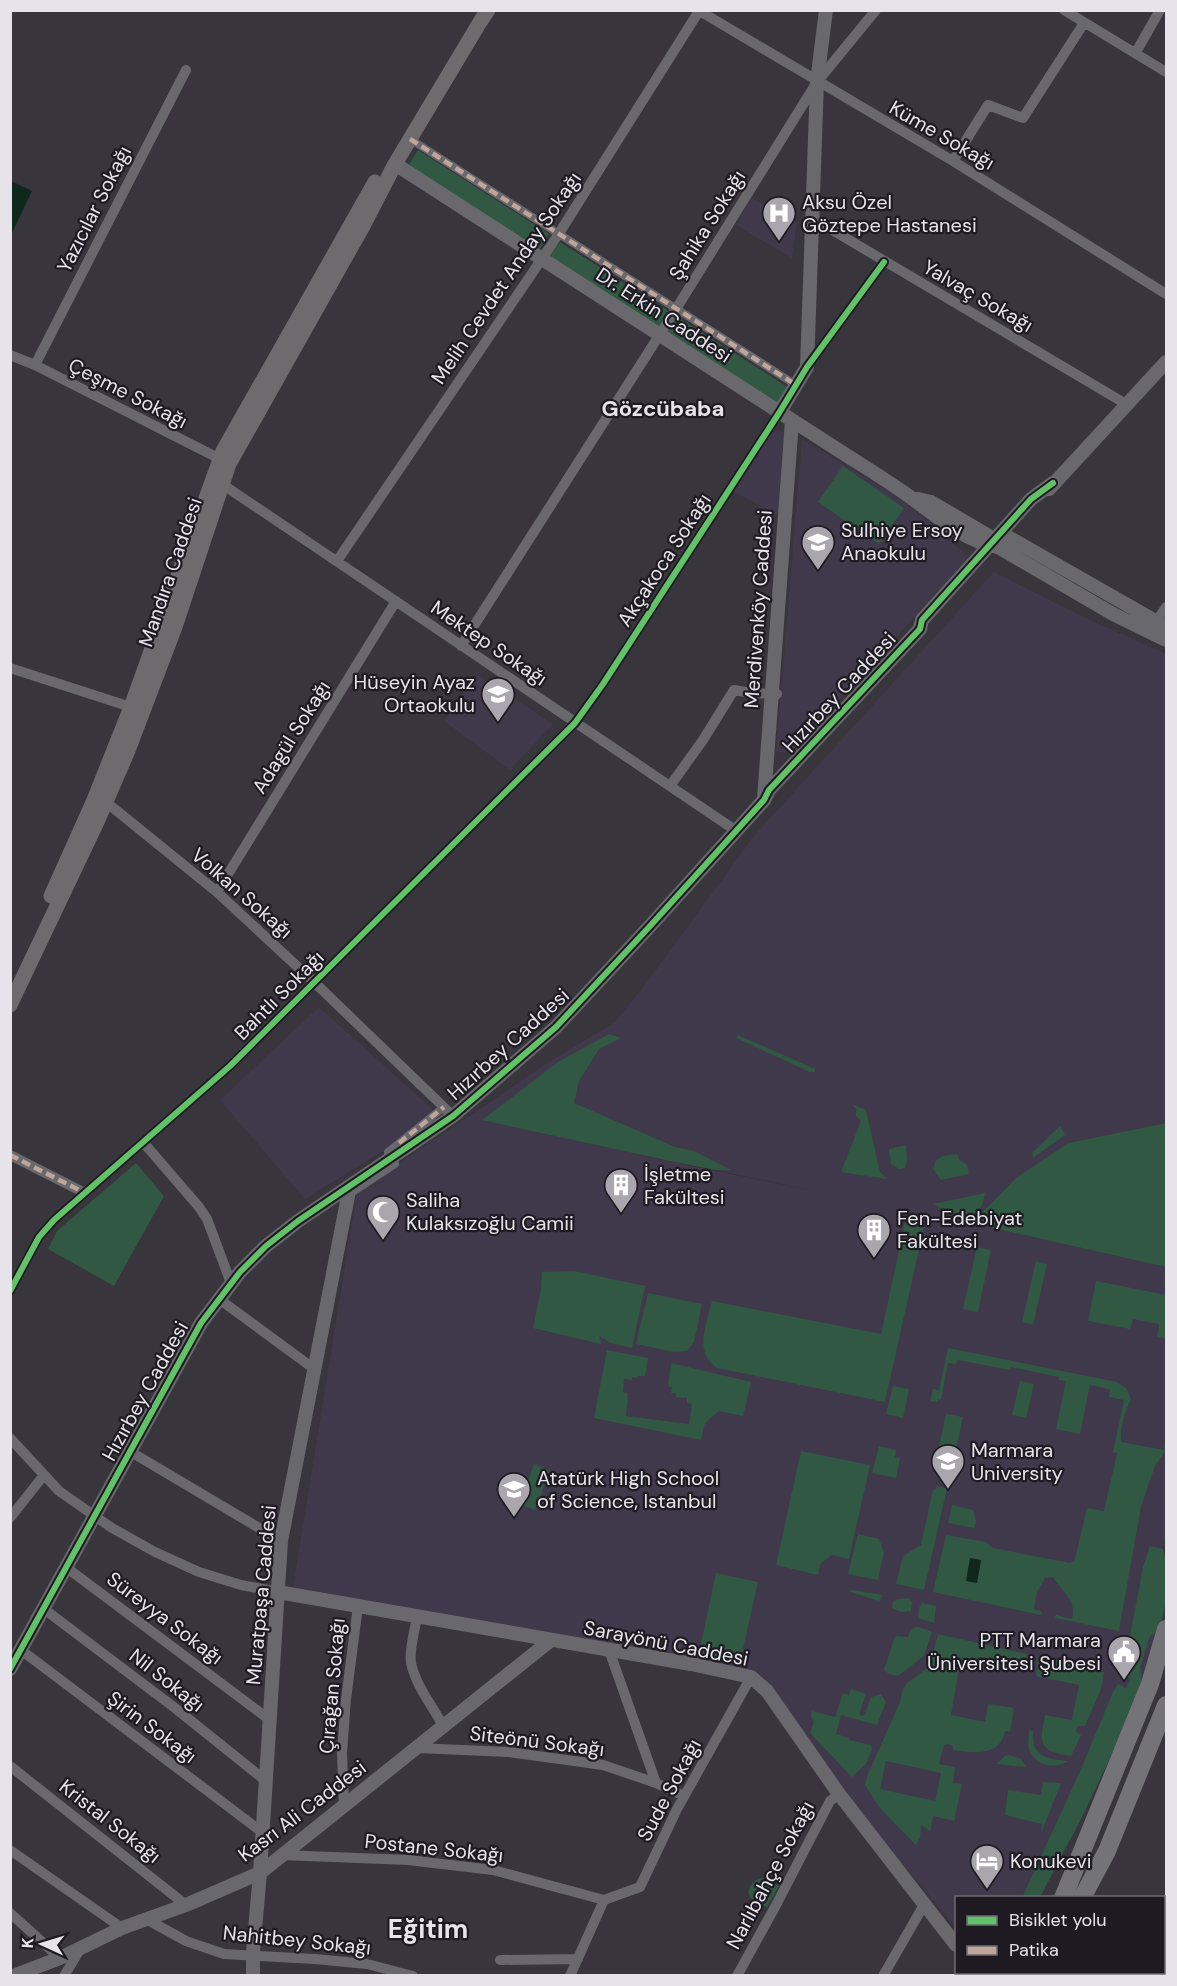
<svg xmlns="http://www.w3.org/2000/svg" width="1177" height="1986" font-family="'DM Sans',sans-serif">
<style>
.built{fill:#40394b;fill-rule:evenodd}
.green{fill:#305843;fill-rule:evenodd}
.water{fill:#0f281b}
.lines{fill:none;stroke-linecap:round;stroke-linejoin:round}
.pedestrian{stroke:#69686c;stroke-width:8}
.minor{stroke:#69686c;stroke-width:10}
.tertiary{stroke:#69686c;stroke-width:14}
.secondary{stroke:#6d6b6e;stroke-width:15}
.primary{stroke:#747377;stroke-width:18}
.quiet{stroke:#c0a59a;stroke-width:4.5;stroke-dasharray:9 4.5;stroke-linecap:butt}
.cycleway-casing{stroke:#1d1b21;stroke-width:10}
.cycleway{stroke:#61c268;stroke-width:6}
.labels{text-anchor:middle;stroke-width:4.5;stroke-linejoin:round;paint-order:stroke}
.street-label{font-size:20px;fill:#e6e3eb;stroke:#1d1b21}
.poi-label{font-size:20px;fill:#e6e3eb;stroke:#1d1b21;text-anchor:start}
.quarter-label{font-size:22px;font-weight:bold;fill:#e6e3eb;stroke:#1d1b21}
.district-label{font-size:26px;font-weight:bold;fill:#e6e3eb;stroke:#1d1b21}
</style>
<rect width="100%" height="100%" fill="#38353c"/>
<path class="built" d="M752,198L797,222L792,258L736,225Z
M773,429L784,432L778,516L733,491Z
M802,439L904,501L969,557L791,752H776Z
M994,572L1077,614L1166,654V1123L1068,1143L972,1222L1166,1267V1533L1163,1549L1166,1563V1589L1164,1611L1137,1701L1082,1817L1040,1897L956,1898V1927L875,1832L775,1696L757,1676L746,1668L696,1661L293,1587L357,1192L546,1064L615,1022L642,989L754,836ZM613,1150L716,1170L814,1191H813Z
M478,675L553,724L510,770L444,721Z
M319,1007L440,1116L305,1199L220,1100Z"/>
<path class="green" d="M418,150L549,234L538,251L408,166Z
M560,242L789,388L779,407L547,260Z
M843,466L904,508L879,544L818,502Z
M609,1034L621,1038L599,1049L579,1081L574,1103L675,1147L694,1151L731,1170H716L675,1162L482,1120L558,1062Z
M738,1035L815,1069V1072H810L736,1038Z
M852,1104L866,1110L880,1172L887,1179L841,1172L861,1121L856,1116V1109Z
M1166,1123V1267L972,1223L1016,1178L1068,1143Z
M1060,1126L1065,1135L1033,1158L1032,1153Z
M906,1145L907,1161L905,1168L899,1169L891,1164L889,1149Z
M957,1154L960,1161L967,1164L969,1174L941,1180L933,1169L936,1160L943,1156Z
M136,1163L164,1196L114,1286L48,1249L57,1231Z
M985,1193C984,1198 983,1204 980,1208C971,1223 945,1210 933,1204Z
M905,1223L924,1227L885,1402L717,1368C693,1353 707,1322 712,1301L881,1334Z
M977,1247L991,1250L978,1312L963,1309Z
M1036,1261L1047,1264L1033,1325L1022,1322Z
M574,1271L645,1286L632,1348L611,1343L599,1336L601,1344L533,1328L541,1289L542,1272Z
M1096,1281L1166,1295V1339L1157,1337L1159,1324L1133,1319L1130,1329L1088,1321Z
M648,1293L702,1304L694,1342L687,1351L674,1352L636,1344Z
M948,1348L1117,1382L1127,1389L1131,1400C1124,1411 1120,1429 1121,1442L1164,1450L1166,1439V1450L1155,1466L1141,1506L1119,1631L1055,1618L1056,1615L1072,1619C1077,1599 1061,1591 1053,1577L1045,1578L1037,1592L1034,1609L1042,1611L1041,1615L933,1592L946,1535L986,1542L993,1548L1070,1563L1075,1559L1087,1508L1104,1511L1117,1453L1113,1452L1124,1400L1109,1397L1110,1389L1090,1385L1080,1434L1056,1429L1066,1381L1059,1380V1377L1011,1367L1010,1370L958,1360L956,1364L948,1363L941,1400L938,1399L937,1402L930,1401L933,1389L939,1390Z
M607,1350L648,1358L645,1376H638L637,1378L632,1377V1380L624,1379L623,1392L628,1393L626,1416L689,1424L692,1404L687,1403V1398L676,1397V1393H671L672,1387L668,1386L671,1363L751,1382L743,1416L719,1411L705,1423L701,1440L594,1418Z
M1020,1381L1034,1384L1026,1418L1012,1415Z
M893,1386L909,1389L903,1418L886,1414Z
M946,1414L963,1417L952,1468L948,1467V1464L936,1461Z
M879,1446L896,1450L895,1457L900,1458L896,1478L872,1473Z
M801,1451L870,1465L849,1559L832,1555L820,1564L818,1575L776,1565Z
M534,1464L550,1470L535,1510L519,1504Z
M937,1486L947,1488L924,1590L896,1584L903,1556L921,1545L933,1489L936,1490Z
M952,1505L973,1510L976,1521L974,1528L948,1523Z
M858,1534L879,1539L884,1552L878,1580L848,1574Z
M1150,1546L1163,1549C1170,1575 1167,1604 1159,1630L1150,1636L1140,1667L1142,1683L1137,1701L1082,1817L1040,1897L1022,1898L1081,1769L1113,1692L1118,1684L1126,1688L1131,1679L1123,1674L1143,1567Z
M716,1573L758,1582L740,1662L699,1653Z
M853,1590L883,1595L879,1601L848,1591Z
M908,1598L912,1602L911,1611L902,1612L892,1608L893,1602L897,1599Z
M922,1603L936,1606L934,1623L918,1618L919,1608Z
M915,1627H919L932,1632L924,1656L898,1676L889,1674L884,1670L895,1636L908,1637L911,1629Z
M938,1634L1027,1654L1025,1670L975,1662L973,1667L965,1666L964,1668H959L951,1715L985,1722L988,1704L1014,1708L1010,1732L1005,1731C1000,1757 973,1753 953,1750V1746L948,1744L944,1745L939,1764L955,1767L953,1783L962,1784L954,1821L933,1816L930,1832L925,1827L921,1826L920,1838L916,1845L880,1808L865,1785L868,1774L900,1702L903,1689L907,1683L930,1666ZM886,1761L941,1773L935,1801L880,1789Z
M1038,1656L1104,1672L1101,1689L1085,1726H1077L1076,1732L1081,1735L1071,1756C1039,1751 1039,1745 1045,1715L1072,1720L1079,1685L1036,1676Z
M851,1689L866,1694L859,1715L864,1716L871,1697L881,1694L886,1702L877,1725L841,1715L836,1734L849,1738V1740L871,1745L872,1749L866,1764L852,1777L810,1733L814,1722L811,1717L812,1711L835,1717L843,1693L849,1695Z
M1029,1730L1033,1731C1031,1757 1047,1759 1069,1761C1055,1769 1035,1767 1029,1749C1027,1743 1029,1736 1029,1730Z
M1009,1755L1021,1759L1026,1767L996,1764L1005,1756Z
M1043,1782L1061,1783L1041,1834L1042,1824L1005,1815L1008,1790L1041,1795Z
M762,1878L779,1886L767,1907C763,1905 757,1904 753,1900C743,1892 752,1880 762,1878Z"/>
<path class="water" d="M11,181L32,191L11,235Z
M970,1558L981,1560L977,1583L966,1581Z"/>
<g class="lines">
<path class="pedestrian" d="M410,139L796,385
M388,1152L444,1107
M348,1195L395,1164"/>
<path class="minor" d="M698,10L953,161L1166,294
M1064,10L1166,72
M1136,52L1160,10
M953,161L988,105L1023,118L1084,23
M812,218L1126,404
M10,355L35,365L226,462
M35,365L186,70
M807,367L884,262
M222,484L735,830
M337,561L558,235L699,11
M1156,622L1166,607
M461,646L676,309L817,82L876,10
M10,668L137,709
M670,786L703,740L734,690L751,693L777,694
M106,802L217,892L315,983L453,1116
M217,892L396,601
M143,1142L199,1207L207,1219L231,1283
M10,1155L85,1193
M10,1291L39,1237L54,1220L230,1066L575,723L603,684L779,413
M219,1299L313,1368
M10,1438L59,1491L112,1528L155,1552L199,1572L241,1585L278,1592
M131,1452L281,1541
M10,1518L44,1475
M67,1568L270,1720
M44,1609L175,1708L266,1781
M417,1616C415,1630 409,1649 411,1663C416,1686 432,1705 443,1726
M21,1650L262,1832
M609,1650L656,1783
M416,1748L508,1752L603,1765L656,1783L684,1796
M10,1766L186,1905
M344,1805L342,1753L346,1699L358,1606
M10,1850L122,1928
M281,1855L408,1860L493,1870L604,1900
M604,1900L640,1887L677,1809L751,1677
M10,1913L60,1958
M146,1919L186,1941L224,1954L315,1959L367,1964L413,1976
M1164,1924L1166,1921
M500,1960L578,1959
M64,1976L81,1948
M570,1976L604,1900
M737,1976L775,1907L830,1801L839,1794
M883,1976L925,1903
M1106,1976L1110,1972"/>
<path class="tertiary" d="M395,164L846,455C868,469 891,483 913,499C938,518 966,542 998,547L1113,614L1166,640
M779,413L807,367L817,82L826,10
M1049,489L1166,362
M918,499L931,502L994,539L1008,537L1166,627
M764,799L792,421
M278,1592L691,1664L751,1677L767,1691L839,1794L956,1945
M10,1669L201,1323L240,1272L266,1246L298,1221L453,1116L556,1027L651,925L764,800L769,790L920,629L922,620L1031,499L1053,483
M977,1972L979,1976
M13,1976L60,1958L122,1928L186,1905L260,1873L551,1640
M253,1976V1952L260,1873L281,1541L350,1186"/>
<path class="secondary" d="M51,896L94,800L131,707L223,451L375,182
M10,1005L97,822L127,753L175,627L229,464L363,226L395,164L480,22L488,10"/>
<path class="primary" d="M1063,1898L1150,1684L1166,1629
M1082,1898L1107,1851L1166,1705
M1017,1976L1019,1972
M1036,1976L1038,1972"/>
<path class="quiet" d="M410,139L796,385
M399,1143L444,1107
M10,1155L85,1193"/>
<g class="cycleway-casing">
<path id="cycleway" d="M10,1291L39,1237L54,1220L230,1066L575,723L603,684L779,413L807,367L884,262
M10,1669L201,1323L240,1272L266,1246L298,1221L453,1116L556,1027L651,925L764,800L769,790L920,629L922,620L1031,499L1053,483"/>
</g>
<use href="#cycleway" class="cycleway"/>
</g>
<defs>
<g id="hospital-pin" transform="scale(1.725)"><path d="M0 17L-7.5 6A9.5 9.5 0 1 1 7.5 6Z" fill="#a9a6ae" stroke="#1d1b21"/><path d="M-5-5h3v3.5h4V-5h3V5h-3V1.5h-4V5h-3Z" fill="#fff"/></g>
<g id="school-pin" transform="scale(1.725)"><path d="M0 17L-7.5 6A9.5 9.5 0 1 1 7.5 6Z" fill="#a9a6ae" stroke="#1d1b21"/><path d="M0-5L7-2L0 1L-7-2ZM-4 1L0 2.5L4 1V4Q0 6-4 4Z" fill="#fff"/></g>
<g id="building-pin" transform="scale(1.725)"><path d="M0 17L-7.5 6A9.5 9.5 0 1 1 7.5 6Z" fill="#a9a6ae" stroke="#1d1b21"/><path d="M-4-6H4V6H1V3H-1V6H-4ZM-2.5-4.3h1.7v1.8h-1.7ZM.8-4.3h1.7v1.8H.8ZM-2.5-1h1.7V.8h-1.7ZM.8-1h1.7V.8H.8Z" fill="#fff"/></g>
<g id="mosque-pin" transform="scale(1.725)"><path d="M0 17L-7.5 6A9.5 9.5 0 1 1 7.5 6Z" fill="#a9a6ae" stroke="#1d1b21"/><path d="M3.5-4.9A6 6 0 1 0 3.5 4.9A5 5 0 1 1 3.5-4.9Z" fill="#fff"/></g>
<g id="civic-pin" transform="scale(1.725)"><path d="M0 17L-7.5 6A9.5 9.5 0 1 1 7.5 6Z" fill="#a9a6ae" stroke="#1d1b21"/><path d="M-.6-6.5H3V-4.5H.6V-3L4-1V1h2V6H-6V1h2V-1L-.6-3ZM-1.2 2.5V6h2.4V2.5Z" fill="#fff"/></g>
<g id="hotel-pin" transform="scale(1.725)"><path d="M0 17L-7.5 6A9.5 9.5 0 1 1 7.5 6Z" fill="#a9a6ae" stroke="#1d1b21"/><path d="M-6-4.5h1.5V1H6V5H4.5V3h-9V5H-6ZM-4 0a1.8 1.8 0 1 1 3.6 0ZM.5 0V-2.5h3Q6-2.5 6 0Z" fill="#fff"/></g>
</defs>
<g fill-rule="evenodd">
<use href="#hospital-pin" x="779" y="213"/>
<use href="#school-pin" x="818" y="542"/>
<use href="#school-pin" x="498" y="694"/>
<use href="#building-pin" x="621" y="1185"/>
<use href="#mosque-pin" x="383" y="1212"/>
<use href="#building-pin" x="874" y="1230"/>
<use href="#school-pin" x="948" y="1461"/>
<use href="#school-pin" x="514" y="1489"/>
<use href="#civic-pin" x="1124" y="1652"/>
<use href="#hotel-pin" x="987" y="1861"/>
</g>
<g class="labels">
<g class="street-label">
<text transform="translate(942 135) rotate(30)" y="7">Küme Sokağı</text>
<text transform="translate(94 209) rotate(-63)" y="7">Yazıcılar Sokağı</text>
<text transform="translate(707 225) rotate(-58)" y="7">Şahika Sokağı</text>
<text transform="translate(506 278) rotate(-56)" y="7">Melih Cevdet Anday Sokağı</text>
<text transform="translate(978 296) rotate(30)" y="7">Yalvaç Sokağı</text>
<text transform="translate(664 315) rotate(33)" y="7">Dr. Erkin Caddesi</text>
<text transform="translate(128 393) rotate(27)" y="7">Çeşme Sokağı</text>
<text transform="translate(664 560) rotate(-57)" y="7">Akçakoca Sokağı</text>
<text transform="translate(170 572) rotate(-71)" y="7">Mandıra Caddesi</text>
<text transform="translate(758 609) rotate(-86)" y="7">Merdivenköy Caddesi</text>
<text transform="translate(489 643) rotate(34)" y="7">Mektep Sokağı</text>
<text transform="translate(839 692) rotate(-47)" y="7">Hızırbey Caddesi</text>
<text transform="translate(291 737) rotate(-58)" y="7">Adagül Sokağı</text>
<text transform="translate(242 893) rotate(41)" y="7">Volkan Sokağı</text>
<text transform="translate(279 995) rotate(-45)" y="7">Bahtlı Sokağı</text>
<text transform="translate(508 1044) rotate(-42)" y="7">Hızırbey Caddesi</text>
<text transform="translate(145 1391) rotate(-61)" y="7">Hızırbey Caddesi</text>
<text transform="translate(261 1595) rotate(-85)" y="7">Muratpaşa Caddesi</text>
<text transform="translate(165 1618) rotate(37)" y="7">Süreyya Sokağı</text>
<text transform="translate(666 1643) rotate(11)" y="7">Sarayönü Caddesi</text>
<text transform="translate(167 1680) rotate(38)" y="7">Nil Sokağı</text>
<text transform="translate(332 1686) rotate(-85)" y="7">Çırağan Sokağı</text>
<text transform="translate(152 1727) rotate(37)" y="7">Şirin Sokağı</text>
<text transform="translate(537 1741) rotate(7)" y="7">Siteönü Sokağı</text>
<text transform="translate(669 1790) rotate(-62)" y="7">Sude Sokağı</text>
<text transform="translate(302 1811) rotate(-37)" y="7">Kasrı Ali Caddesi</text>
<text transform="translate(110 1821) rotate(38)" y="7">Kristal Sokağı</text>
<text transform="translate(434 1848) rotate(6)" y="7">Postane Sokağı</text>
<text transform="translate(770 1875) rotate(-62)" y="7">Narlıbahçe Sokağı</text>
<text transform="translate(297 1940) rotate(6)" y="7">Nahitbey Sokağı</text>
</g>
<g class="poi-label">
<text x="802" y="209">Aksu Özel<tspan x="802" dy="23">Göztepe Hastanesi</tspan></text>
<text x="841" y="537">Sulhiye Ersoy<tspan x="841" dy="23">Anaokulu</tspan></text>
<text x="475" y="689" text-anchor="end">Hüseyin Ayaz<tspan x="475" dy="23">Ortaokulu</tspan></text>
<text x="644" y="1181">İşletme<tspan x="644" dy="23">Fakültesi</tspan></text>
<text x="406" y="1207">Saliha<tspan x="406" dy="23">Kulaksızoğlu Camii</tspan></text>
<text x="897" y="1225">Fen-Edebiyat<tspan x="897" dy="23">Fakültesi</tspan></text>
<text x="971" y="1457">Marmara<tspan x="971" dy="23">University</tspan></text>
<text x="537" y="1485">Atatürk High School<tspan x="537" dy="23">of Science, Istanbul</tspan></text>
<text x="1101" y="1647" text-anchor="end">PTT Marmara<tspan x="1101" dy="23">Üniversitesi Şubesi</tspan></text>
<text x="1010" y="1868">Konukevi</text>
</g>
<g class="quarter-label">
<text x="663" y="416">Gözcübaba</text>
</g>
<g class="district-label">
<text x="428" y="1938">Eğitim</text>
</g>
</g>
<rect width="1177" height="1986" fill="none" stroke="#e6e3eb" stroke-width="24"/>
<rect x="955" y="1896" width="210" height="78" fill="#1d1b21" stroke="#6d6b72" stroke-width="1.5"/>
<rect x="967" y="1916" width="30" height="9" fill="#61c268" stroke="#6d6b72" stroke-width="1.5"/>
<text x="1009" y="1926" font-size="18" fill="#e6e3eb">Bisiklet yolu</text>
<rect x="967" y="1946" width="30" height="9" fill="#c0a59a" stroke="#6d6b72" stroke-width="1.5"/>
<text x="1009" y="1956" font-size="18" fill="#e6e3eb">Patika</text>
<g transform="translate(42 1944) rotate(274)" stroke="#1d1b21" stroke-width="4.5" paint-order="stroke">
<path d="M0-4.5L10 22L0 15L-10 22Z" fill="#e6e3eb"/>
<text y="-9" font-size="16" font-weight="bold" text-anchor="middle" fill="#e6e3eb">K</text>
</g>
</svg>
